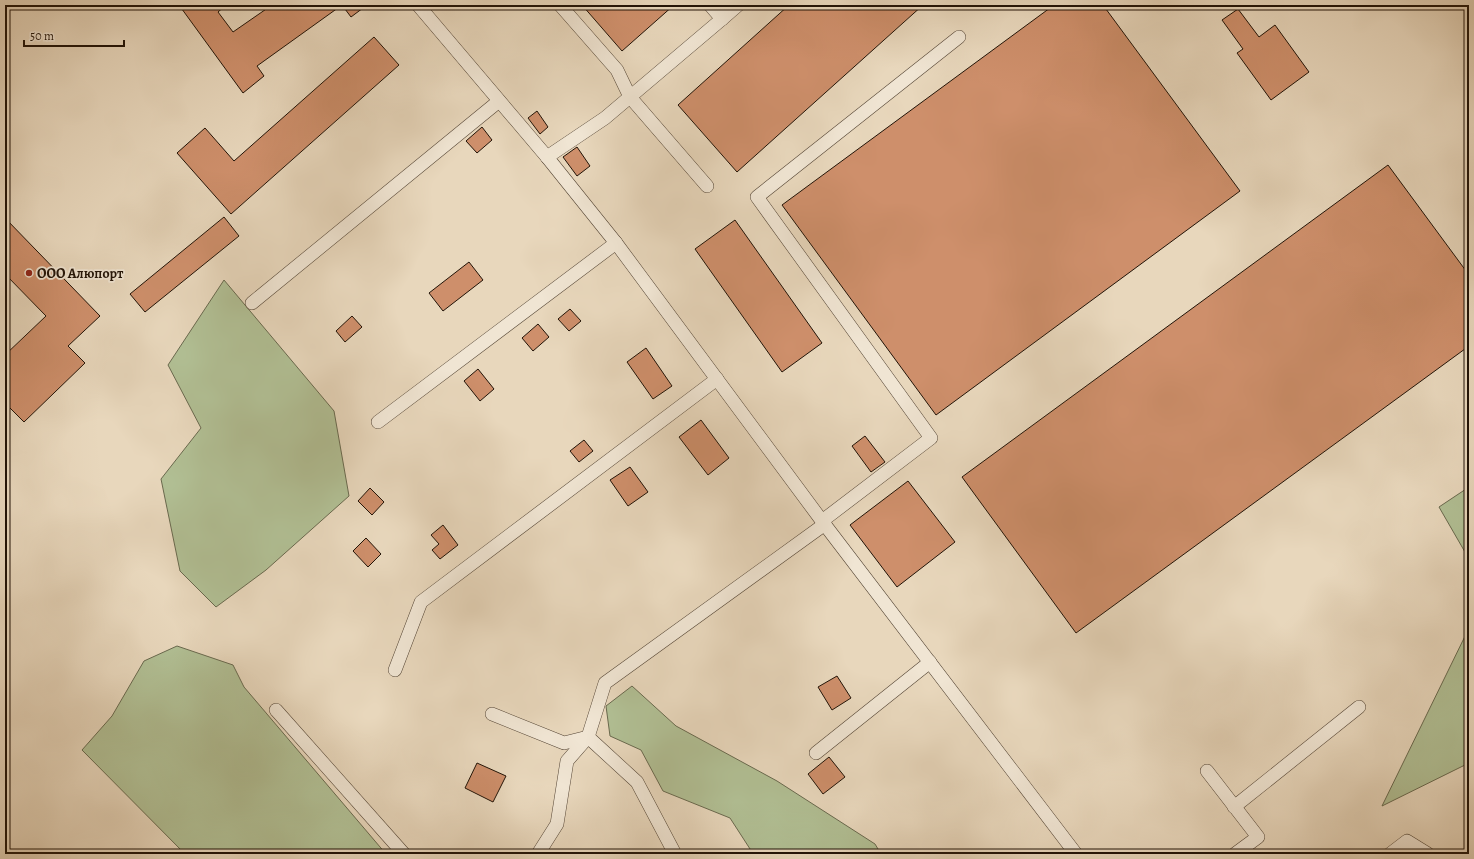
<svg xmlns="http://www.w3.org/2000/svg" width="1474" height="859" viewBox="0 0 1474 859" font-family="Alegreya,serif">
  <style>
    .green { fill: #b1bf94; stroke: #69694e }
    .building { fill: #ce8f6b; stroke: #211307 }
    .lines { fill: none; stroke-linecap: round; stroke-linejoin: round }
    .minor-casing { stroke: #534434; stroke-width: 14 }
    .minor { stroke: #f0e5d3; stroke-width: 13 }
    .poi-dot { fill: #8f2418; stroke: #f0e5d3; stroke-width: 1.5 }
    .labels { text-anchor: middle; stroke-width: 3.5; stroke-linejoin: round; paint-order: stroke }
    .poi-label { font-size: 14px; font-weight: bold; fill: #211307; stroke: #f0e5d3; text-anchor: start }
  </style>
  <rect width="100%" height="100%" fill="#e8d7bc"/>
  <filter id="stains"><feTurbulence type="fractalNoise" baseFrequency=".005" numOctaves="4"/><feColorMatrix values="0 0 0 0 .2 0 0 0 0 .09 0 0 0 0 .02 0 0 0 .5 -.17"/></filter>
  <radialGradient id="worn" r=".72"><stop offset=".6" stop-color="#630" stop-opacity="0"/><stop offset="1" stop-color="#630" stop-opacity=".3"/></radialGradient>
  <g class="green">
    <polygon points="224,280 334,411 349,496 266,570 216,607 180,571 161,479 201,428 168,365"/>
    <polygon points="1469,487 1469,559 1439,507"/>
    <polygon points="1469,628 1469,763 1382,806"/>
    <polygon points="177,646 233,665 244,687 386,854 185,854 82,750 112,716 144,661"/>
    <polygon points="632,686 676,726 777,781 875,844 881,854 759,854 752,852 730,818 663,791 641,750 610,736 606,706"/>
  </g>
  <g class="building">
    <polygon points="179,5 226,5 218,12 233,32 272,5 367,5 351,17 342,5 257,66 264,76 243,93"/>
    <polygon points="582,5 674,5 622,51"/>
    <polygon points="789,5 923,5 737,172 678,105"/>
    <polygon points="1054,5 1103,5 1240,191 936,415 782,205"/>
    <polygon points="1238,9 1259,37 1275,25 1309,72 1271,100 1237,53 1243,49 1222,20"/>
    <polygon points="374,37 399,65 231,214 177,153 205,128 234,161"/>
    <polygon points="537,111 548,127 540,134 528,118"/>
    <polygon points="482,127 492,140 477,153 466,141"/>
    <polygon points="577,147 590,166 577,176 563,157"/>
    <polygon points="1388,165 1469,275 1469,346 1076,633 962,477"/>
    <polygon points="224,217 239,236 145,312 130,294"/>
    <polygon points="5,218 100,316 68,346 85,363 24,422 5,403 5,355 46,316 5,274"/>
    <polygon points="735,220 822,343 782,372 695,249"/>
    <polygon points="469,262 483,280 443,311 429,293"/>
    <polygon points="570,309 581,321 569,331 558,319"/>
    <polygon points="352,316 362,327 345,342 336,331"/>
    <polygon points="538,324 549,337 533,351 522,338"/>
    <polygon points="646,348 672,386 653,399 627,362"/>
    <polygon points="478,369 494,389 480,401 464,381"/>
    <polygon points="701,420 729,458 708,475 679,437"/>
    <polygon points="865,436 885,462 871,472 852,446"/>
    <polygon points="584,440 593,451 579,462 570,451"/>
    <polygon points="630,467 648,492 628,506 610,480"/>
    <polygon points="908,481 955,542 897,587 850,525"/>
    <polygon points="370,488 384,502 372,515 358,501"/>
    <polygon points="443,525 458,545 440,559 432,550 439,544 431,535"/>
    <polygon points="366,538 381,554 368,567 353,551"/>
    <polygon points="837,676 851,698 832,710 818,687"/>
    <polygon points="829,757 845,777 823,794 808,774"/>
    <polygon points="477,763 506,776 493,802 465,788"/>
  </g>
  <g class="lines">
    <g class="minor-casing">
      <g id="minor">
        <polyline points="418,5 547,157 616,243 822,521 1076,854"/>
        <polyline points="560,5 617,70 630,97 707,186"/>
        <polyline points="722,19 738,5"/>
        <polyline points="547,157 605,118 722,19 710,5"/>
        <polyline points="252,303 499,101"/>
        <polyline points="378,422 616,243"/>
        <polyline points="822,521 931,438 757,197 959,37"/>
        <polyline points="395,670 421,602 717,379"/>
        <polyline points="276,710 404,854"/>
        <polyline points="492,714 564,743 588,737 637,782 675,854"/>
        <polyline points="816,753 930,662"/>
        <polyline points="1207,771 1258,837 1235,854"/>
        <polyline points="1234,807 1359,707"/>
        <polyline points="538,854 557,824 567,761 588,737 605,683 825,524"/>
        <polyline points="1390,854 1407,841 1428,854"/>
      </g>
    </g>
    <use href="#minor" class="minor"/>
  </g>
  <circle class="poi-dot" cx="29" cy="273" r="4"/>
  <g class="labels">
    <g class="poi-label">
      <text x="37" y="278">ООО Алюпорт</text>
    </g>
  </g>
  <rect width="1474" height="859" fill="none" stroke="#e8d7bc" stroke-width="20"/>
  <rect x="6" y="6" width="1462" height="847" fill="none" stroke="#211307" stroke-width="2"/>
  <rect x="10" y="10" width="1454" height="839" fill="none" stroke="#211307"/>
  <path d="M24 40v6h100v-6" fill="none" stroke="#211307" stroke-width="2"/>
  <text x="30" y="40" font-size="12" fill="#211307" stroke="#f0e5d3" stroke-width="3" paint-order="stroke">50 m</text>
  <rect width="100%" height="100%" filter="url(#stains)"/>
  <rect width="100%" height="100%" fill="url(#worn)"/>
</svg>
